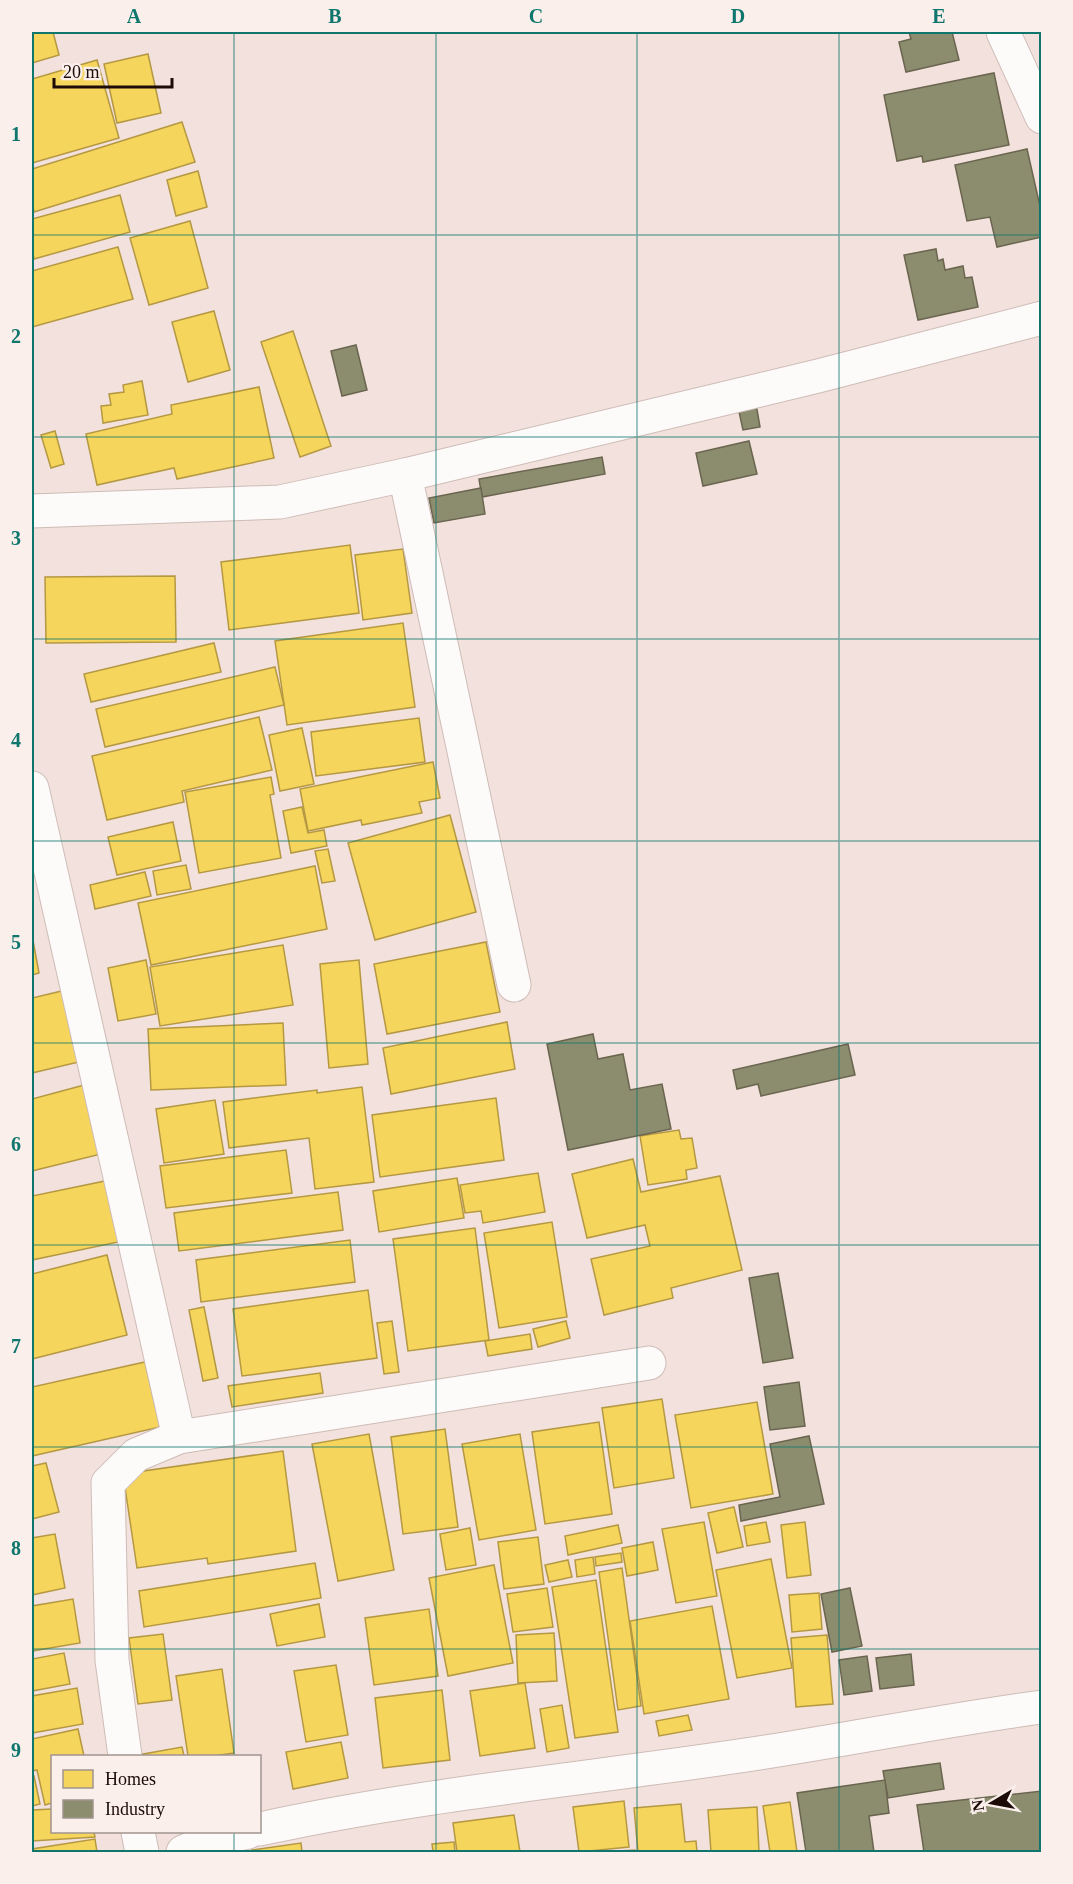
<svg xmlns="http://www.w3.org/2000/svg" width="1073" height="1884" viewBox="0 0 1073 1884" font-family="Georgia,serif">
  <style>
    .homes { fill: #f6d55c; stroke: #b59842; stroke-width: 1.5 }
    .industry { fill: #8c8c6e; stroke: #6a654f; stroke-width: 1.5 }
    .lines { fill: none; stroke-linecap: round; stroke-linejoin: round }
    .minor-casing { stroke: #cebcb7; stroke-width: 35 }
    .minor { stroke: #fdfafa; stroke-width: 33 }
    .grid { fill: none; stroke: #0f766e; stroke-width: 1.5; stroke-opacity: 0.55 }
    .neatline { fill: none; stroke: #0f766e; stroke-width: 2 }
    .grid-label { font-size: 20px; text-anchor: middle; font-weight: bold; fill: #0f766e }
  </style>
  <rect width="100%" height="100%" fill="#f2e1dc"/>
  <g class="homes">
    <polygon points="32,32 53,32 59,55 32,63"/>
    <polygon points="148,54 161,113 117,123 104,64"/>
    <polygon points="97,60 119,138 32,163 32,79"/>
    <polygon points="182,122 195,162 34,212 32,202 32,169"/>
    <polygon points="198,171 207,207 176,216 167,180"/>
    <polygon points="120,195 130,232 34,259 32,249 32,219"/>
    <polygon points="190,221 208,288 149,305 130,238"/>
    <polygon points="118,247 133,299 32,327 32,271"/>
    <polygon points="214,311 230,370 188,382 172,322"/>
    <polygon points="293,331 331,446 300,457 261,342"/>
    <polygon points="142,381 148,415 103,423 101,406 111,405 109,394 124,392 123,385"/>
    <polygon points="259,387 274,458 177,479 174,468 97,485 86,434 172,414 171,405"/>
    <polygon points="55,431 64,464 51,468 41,435"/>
    <polygon points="350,545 359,613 229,630 221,562"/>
    <polygon points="403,549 412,613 363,620 355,555"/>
    <polygon points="175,576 176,642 46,643 45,577"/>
    <polygon points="403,623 415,707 287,725 275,641"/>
    <polygon points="214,643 221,672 91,702 84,674"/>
    <polygon points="275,667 284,705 105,747 96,709"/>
    <polygon points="259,717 272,770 182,791 184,802 107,820 92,756"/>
    <polygon points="419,718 425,762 316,776 311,732"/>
    <polygon points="302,728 314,784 280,791 269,735"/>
    <polygon points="433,762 440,798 419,802 422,813 362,825 361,820 308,831 300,789"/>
    <polygon points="271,777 274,794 270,795 281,858 199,873 185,792"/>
    <polygon points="302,807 308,833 324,830 327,846 291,853 283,811"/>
    <polygon points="450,815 476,912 375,940 348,843"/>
    <polygon points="173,822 181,861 117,875 108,837"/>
    <polygon points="328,849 335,881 322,883 315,851"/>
    <polygon points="186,865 191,889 157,895 153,871"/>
    <polygon points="315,866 327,929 151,965 138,903"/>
    <polygon points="145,872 151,896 95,909 90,885"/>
    <polygon points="32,935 39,973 32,975"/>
    <polygon points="486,942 500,1012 387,1034 374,964"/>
    <polygon points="283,945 293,1005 160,1026 150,967"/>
    <polygon points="146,960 156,1014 118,1021 108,968"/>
    <polygon points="359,960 368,1064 329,1068 320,964"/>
    <polygon points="66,990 83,1061 32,1073 32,998"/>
    <polygon points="507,1022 515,1069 391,1094 383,1048"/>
    <polygon points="283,1023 286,1085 151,1090 148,1029"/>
    <polygon points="88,1084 105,1153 32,1171 32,1099"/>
    <polygon points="362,1087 374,1182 315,1189 309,1138 229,1148 223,1102 317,1090 317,1093"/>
    <polygon points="496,1098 504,1160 380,1177 372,1115"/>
    <polygon points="215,1100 224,1154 164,1163 156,1109"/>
    <polygon points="679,1130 681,1139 692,1138 697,1168 686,1170 687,1179 648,1185 640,1136"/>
    <polygon points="286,1150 292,1193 166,1208 160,1166"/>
    <polygon points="633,1159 641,1192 720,1176 742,1270 671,1288 673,1298 604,1315 591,1259 650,1246 645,1225 587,1238 572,1174"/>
    <polygon points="538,1173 545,1212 483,1223 481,1211 465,1213 460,1185"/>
    <polygon points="457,1178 464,1218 379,1232 373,1191"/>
    <polygon points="110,1180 123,1241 32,1260 32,1196"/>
    <polygon points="338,1192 343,1230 179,1251 174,1213"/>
    <polygon points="552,1222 567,1317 499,1328 484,1233"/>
    <polygon points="475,1228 489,1340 408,1351 393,1239"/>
    <polygon points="350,1240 355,1282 201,1302 196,1260"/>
    <polygon points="107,1255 127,1335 32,1359 32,1274"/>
    <polygon points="368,1290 377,1358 242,1376 233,1309"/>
    <polygon points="204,1307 218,1378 203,1381 189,1310"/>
    <polygon points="392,1321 399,1372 384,1374 377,1323"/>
    <polygon points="566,1321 570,1338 538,1347 533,1329"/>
    <polygon points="530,1334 532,1349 488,1356 485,1341"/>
    <polygon points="145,1362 160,1427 32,1456 32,1387"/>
    <polygon points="320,1373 323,1393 232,1407 228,1386"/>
    <polygon points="662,1399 674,1478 614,1488 602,1408"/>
    <polygon points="757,1402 773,1494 691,1508 675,1415"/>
    <polygon points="599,1422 612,1514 545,1524 532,1432"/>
    <polygon points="445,1429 458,1527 403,1534 391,1437"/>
    <polygon points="369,1434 394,1570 338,1581 312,1444"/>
    <polygon points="520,1434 536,1530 479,1540 462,1444"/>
    <polygon points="283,1451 296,1551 208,1564 207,1558 137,1568 123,1474"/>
    <polygon points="46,1463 59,1512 32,1519 32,1466"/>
    <polygon points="734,1507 743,1547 717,1553 708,1513"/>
    <polygon points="704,1522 717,1596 676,1603 662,1529"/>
    <polygon points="766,1522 770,1542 747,1546 744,1526"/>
    <polygon points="805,1522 811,1575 787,1578 781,1525"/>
    <polygon points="618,1525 622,1543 568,1555 565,1536"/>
    <polygon points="470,1528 476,1565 446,1570 440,1534"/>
    <polygon points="55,1534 65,1588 32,1595 32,1538"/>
    <polygon points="538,1537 544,1584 504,1589 498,1542"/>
    <polygon points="653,1542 658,1570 627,1576 622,1548"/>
    <polygon points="621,1553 622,1562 596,1566 595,1557"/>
    <polygon points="593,1557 595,1574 577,1577 575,1560"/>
    <polygon points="771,1559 792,1668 737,1678 716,1570"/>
    <polygon points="568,1560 572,1577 549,1582 545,1565"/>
    <polygon points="315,1563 321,1598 144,1627 139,1591"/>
    <polygon points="494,1565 513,1663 448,1676 429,1578"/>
    <polygon points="622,1568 641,1706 618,1710 599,1572"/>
    <polygon points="596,1580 618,1732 575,1738 552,1587"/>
    <polygon points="547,1588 553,1627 513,1632 507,1594"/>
    <polygon points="819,1593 822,1629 792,1632 789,1595"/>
    <polygon points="73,1599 80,1643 32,1651 32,1606"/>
    <polygon points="319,1604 325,1637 277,1646 270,1614"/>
    <polygon points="712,1606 729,1699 644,1714 630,1621"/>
    <polygon points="429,1609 438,1676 374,1685 365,1618"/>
    <polygon points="554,1633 557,1681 518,1683 516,1635"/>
    <polygon points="163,1634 172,1700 138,1704 129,1638"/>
    <polygon points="827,1635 833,1704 796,1707 791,1638"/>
    <polygon points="64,1653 70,1684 32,1691 32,1659"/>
    <polygon points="336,1665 348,1735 306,1742 294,1671"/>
    <polygon points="222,1669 234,1753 213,1756 188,1756 176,1676"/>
    <polygon points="525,1683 535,1748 480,1756 470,1691"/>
    <polygon points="77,1688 83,1724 32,1733 32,1696"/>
    <polygon points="442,1690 450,1760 383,1768 375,1698"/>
    <polygon points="562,1705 569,1748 547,1752 540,1709"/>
    <polygon points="688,1715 692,1730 659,1736 656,1721"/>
    <polygon points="78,1729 84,1756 52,1756 52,1803 45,1805 37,1770 32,1771 32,1739"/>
    <polygon points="341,1742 348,1778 293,1789 286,1752"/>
    <polygon points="182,1747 184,1756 138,1756 138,1755"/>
    <polygon points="34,1776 40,1804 32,1806 32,1777"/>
    <polygon points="624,1801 629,1847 579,1852 573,1807"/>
    <polygon points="790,1802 797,1852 770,1852 763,1806"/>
    <polygon points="681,1804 685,1842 696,1841 697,1852 638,1852 634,1808"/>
    <polygon points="757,1807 759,1852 711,1852 708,1810"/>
    <polygon points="52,1809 52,1832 94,1832 95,1837 32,1841 32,1810"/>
    <polygon points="514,1815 520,1852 457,1852 453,1823"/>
    <polygon points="95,1839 97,1852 32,1852 32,1849"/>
    <polygon points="454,1842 455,1852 433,1852 432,1844"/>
    <polygon points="301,1843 302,1852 252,1852 252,1850"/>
    <polygon points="635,1850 635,1852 600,1852"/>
  </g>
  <g class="industry">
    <polygon points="909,32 952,32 959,60 906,72 899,42 911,39"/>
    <polygon points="994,73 1009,145 923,162 922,156 897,161 884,95"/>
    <polygon points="1027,149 1042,215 1042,237 997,247 990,217 967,221 955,165"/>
    <polygon points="936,249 938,261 943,259 945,270 963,266 965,278 972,277 978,307 918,320 904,255"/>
    <polygon points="356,345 367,390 342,396 331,351"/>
    <polygon points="756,404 760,427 743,430 738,407"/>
    <polygon points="749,441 757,474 703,486 696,453"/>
    <polygon points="602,457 605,474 482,497 479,479"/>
    <polygon points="481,488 485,514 434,523 429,498"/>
    <polygon points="593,1034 598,1059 623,1054 630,1090 662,1084 671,1129 568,1150 547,1044"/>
    <polygon points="848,1044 855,1075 761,1096 758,1084 737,1089 733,1070"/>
    <polygon points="778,1273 793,1358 763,1363 749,1278"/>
    <polygon points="799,1382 805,1426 770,1430 764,1387"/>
    <polygon points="809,1436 824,1504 741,1521 739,1505 780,1497 770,1444"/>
    <polygon points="850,1588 862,1646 832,1652 821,1594"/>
    <polygon points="911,1654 914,1685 880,1689 876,1658"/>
    <polygon points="867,1656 872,1691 844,1695 839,1660"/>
    <polygon points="940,1763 944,1789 888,1798 883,1771"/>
    <polygon points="885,1780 889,1813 869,1816 874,1852 806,1852 797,1793"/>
    <polygon points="1042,1791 1042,1852 924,1852 917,1805"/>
  </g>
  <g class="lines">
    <g class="minor-casing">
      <g id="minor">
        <polyline points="1003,32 1042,117"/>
        <polyline points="405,475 514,985"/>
        <polyline points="32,511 280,502 405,475 818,376 1042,318"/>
        <polyline points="32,788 179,1437"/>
        <polyline points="125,1756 112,1660 108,1483 136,1455 179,1437 649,1363"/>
        <path d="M260 1829C429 1792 601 1778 772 1751 862 1737 951 1719 1042 1707"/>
        <polyline points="138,1832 142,1852"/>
        <polyline points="183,1852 210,1840 248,1832"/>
      </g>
    </g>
    <use href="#minor" class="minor"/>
  </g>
  <path class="grid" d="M234 32V1756M436 32V1852M637 32V1852M839 32V1852M32 235H1042M32 437H1042M32 639H1042M32 841H1042M32 1043H1042M32 1245H1042M32 1447H1042M32 1649H1042M234 1832V1852"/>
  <rect width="1073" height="1884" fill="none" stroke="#faefeb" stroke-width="66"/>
  <rect x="51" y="1755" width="210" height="78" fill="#faefeb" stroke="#a1948f" stroke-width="1.5"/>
  <rect x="63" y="1770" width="30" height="18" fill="#f6d55c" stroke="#a1948f" stroke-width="1.5"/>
  <text x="105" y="1785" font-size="18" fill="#1c0b06">Homes</text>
  <rect x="63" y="1800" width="30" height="18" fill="#8c8c6e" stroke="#a1948f" stroke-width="1.5"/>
  <text x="105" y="1815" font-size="18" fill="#1c0b06">Industry</text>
  <g transform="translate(992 1803) rotate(260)" stroke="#faefeb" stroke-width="4.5" paint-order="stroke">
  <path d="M0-4.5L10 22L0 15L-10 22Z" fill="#1c0b06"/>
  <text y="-9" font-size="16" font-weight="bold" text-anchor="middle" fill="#1c0b06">N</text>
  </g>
  <path d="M54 78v9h118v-9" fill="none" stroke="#1c0b06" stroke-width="3"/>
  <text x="63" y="78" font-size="18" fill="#1c0b06" stroke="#faefeb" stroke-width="4.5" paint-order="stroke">20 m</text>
  <rect x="33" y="33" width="1007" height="1818" class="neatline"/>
  <g class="grid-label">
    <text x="134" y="23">A</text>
    <text x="335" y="23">B</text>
    <text x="536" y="23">C</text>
    <text x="738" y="23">D</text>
    <text x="939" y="23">E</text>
    <text x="16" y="141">1</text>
    <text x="16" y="343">2</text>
    <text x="16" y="545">3</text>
    <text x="16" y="747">4</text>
    <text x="16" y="949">5</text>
    <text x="16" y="1151">6</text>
    <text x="16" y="1353">7</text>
    <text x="16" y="1555">8</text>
    <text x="16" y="1757">9</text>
  </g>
</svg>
